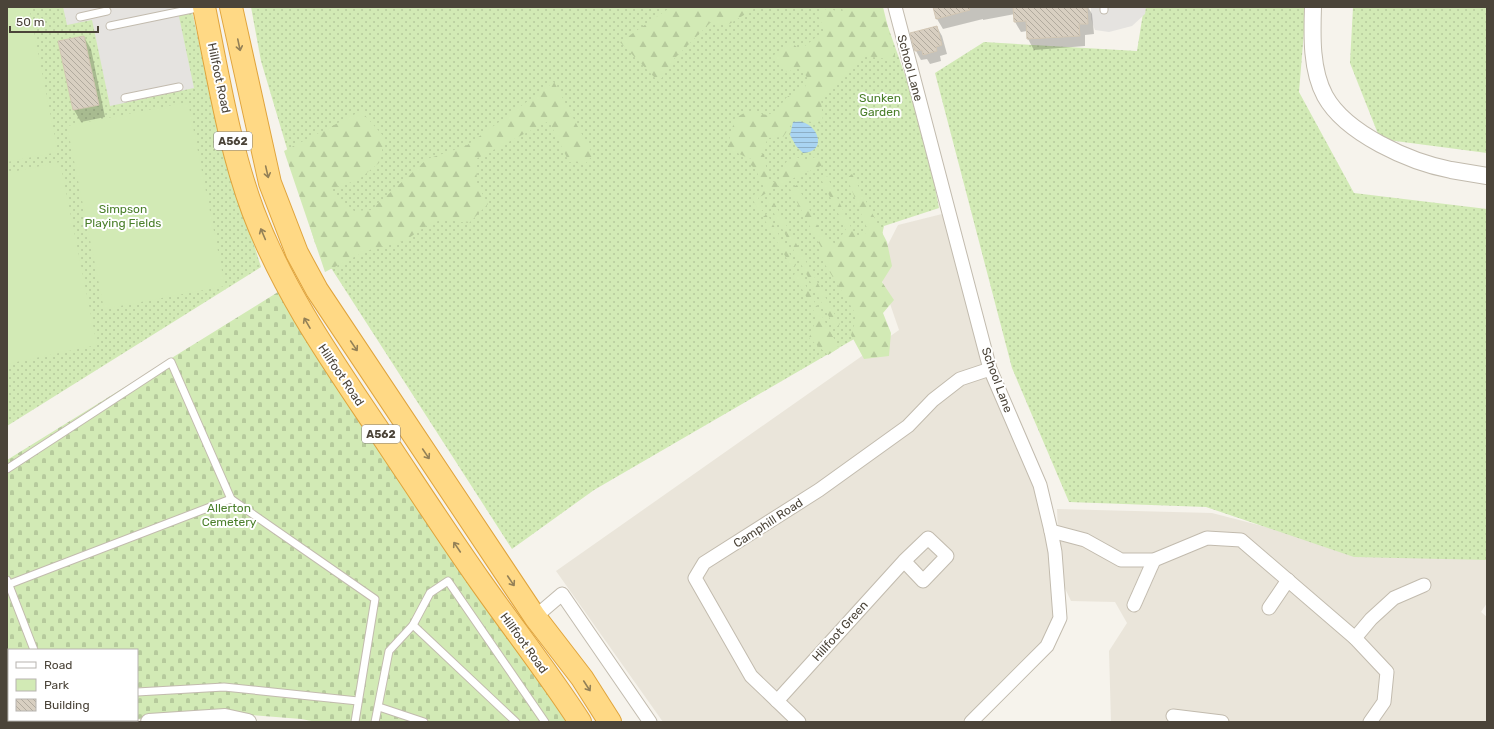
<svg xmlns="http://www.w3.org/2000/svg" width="1494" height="729" viewBox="0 0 1494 729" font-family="Rubik,sans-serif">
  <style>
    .residential { fill: #eae5da }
    .green { fill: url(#green-dots) }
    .forest { fill: url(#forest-firs) }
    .cemetery { fill: url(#cemetery-stones) }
    .pitch { fill: #d2eab5 }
    .parking { fill: #e5e3e0 }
    .water { fill: url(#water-rules) }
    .shadow { fill: #0003 }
    .building { fill: url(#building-back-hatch); stroke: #d3c7b4 }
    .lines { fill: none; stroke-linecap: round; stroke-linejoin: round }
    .service-casing { stroke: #c2bbae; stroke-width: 9 }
    .minor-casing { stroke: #c2bbae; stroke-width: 15 }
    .tertiary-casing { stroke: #c2bbae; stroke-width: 18 }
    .trunk-casing { stroke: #e0a43c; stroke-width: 24 }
    .service { stroke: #fff; stroke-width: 7 }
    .minor { stroke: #fff; stroke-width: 13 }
    .tertiary { stroke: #fff; stroke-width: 16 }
    .trunk { stroke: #ffd985; stroke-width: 22 }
    .oneway { stroke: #938057 }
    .labels { text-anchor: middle; stroke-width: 4; stroke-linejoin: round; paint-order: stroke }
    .shield { fill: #fff; stroke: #817c74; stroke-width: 1 }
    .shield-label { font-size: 11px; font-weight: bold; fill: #4b4439 }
    .street-label { font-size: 12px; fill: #4b4439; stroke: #fff }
    .park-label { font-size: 12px; fill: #4a7f2a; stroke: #fff }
  </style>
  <defs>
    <pattern id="green-dots" width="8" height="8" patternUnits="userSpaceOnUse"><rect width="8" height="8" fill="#d2eab5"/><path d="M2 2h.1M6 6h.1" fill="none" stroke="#b6ca9c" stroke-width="1.8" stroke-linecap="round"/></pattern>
    <pattern id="forest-firs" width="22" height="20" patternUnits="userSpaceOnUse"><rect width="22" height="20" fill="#d2eab5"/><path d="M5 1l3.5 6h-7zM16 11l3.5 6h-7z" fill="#b6ca9c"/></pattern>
    <pattern id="cemetery-stones" width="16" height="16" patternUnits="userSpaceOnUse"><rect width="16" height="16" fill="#d2eab5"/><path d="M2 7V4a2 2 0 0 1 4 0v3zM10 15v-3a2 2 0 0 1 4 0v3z" fill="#b6ca9c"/></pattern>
    <pattern id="water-rules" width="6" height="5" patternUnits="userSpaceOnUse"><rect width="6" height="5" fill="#a9d4f2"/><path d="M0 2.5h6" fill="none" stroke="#8caec5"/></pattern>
    <pattern id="building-back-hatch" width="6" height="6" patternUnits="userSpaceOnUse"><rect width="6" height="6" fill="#d8cfc1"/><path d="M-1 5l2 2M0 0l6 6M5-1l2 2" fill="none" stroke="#b1aa9e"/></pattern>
  </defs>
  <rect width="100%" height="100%" fill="#f6f3ec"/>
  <g class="residential">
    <polygon points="946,213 1030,475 1048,540 1054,620 1040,648 969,722 663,722 556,571 899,330 877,266 898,225"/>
    <polygon points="1057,509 1212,513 1356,550 1487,557 1487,603 1481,612 1487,617 1487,722 1111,722 1109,651 1127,623 1115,602 1071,601 1060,578"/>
  </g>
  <g class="green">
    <polygon points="7,7 191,7 221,139 261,267 7,426"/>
    <polygon points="251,7 881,7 923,126 939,208 884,226 861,335 594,490 512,549 315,243 261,61"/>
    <polygon points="1144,7 1306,7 1299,92 1354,193 1487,209 1487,560 1354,557 1206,507 1069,502 1012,368 935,73 984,42 1137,51"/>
    <polygon points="1353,7 1487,7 1487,153 1380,139 1350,63"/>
  </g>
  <g class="forest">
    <polygon points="671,7 757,7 726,26 711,22 674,59 659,82 620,42"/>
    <polygon points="842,7 883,7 896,60 864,56 847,71 821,99 823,124 795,119 783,137 768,138 763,150 759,153 764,154 769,184 781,179 780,172 787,161 796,157 806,161 820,155 823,165 785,182 758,198 764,209 760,212 751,197 764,188 756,170 750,164 758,153 750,159 727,148 735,118 748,111 767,115 775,112 787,97 805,87 808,79 800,67 787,72 774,55 790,41 800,50 825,30 818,16 827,8 843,13"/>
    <polygon points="554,82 593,155 585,164 569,162 549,121 476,159 477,184 488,204 469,223 446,220 432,222 406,240 366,251 325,272 284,151 361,111 385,138 379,163 358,180 330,189 354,211 371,210 427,159 466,146"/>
    <polygon points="826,174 857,240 868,231 847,178 852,174 887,242 892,266 882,282 894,300 883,313 891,333 889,356 864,359 851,335 857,316 821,258 821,247 790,189 797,185 824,238 836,244 846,229 820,177"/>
    <polygon points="772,199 840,324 835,328 768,202"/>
    <polygon points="767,214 796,265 792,268 763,217"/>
    <polygon points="798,271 839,348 828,355 809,338 817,317 794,274"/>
  </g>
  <polygon class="cemetery" points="278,292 287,309 295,316 566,722 317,722 301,719 225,713 137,719 137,650 9,650 9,720 124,720 104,722 7,722 7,460"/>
  <g class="pitch">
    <polygon points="7,7 29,7 58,152 7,162"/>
    <polygon points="188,102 225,286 104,309 67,126"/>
    <polygon points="60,162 97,345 7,364 7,173"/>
  </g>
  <g class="parking">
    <polygon points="63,7 177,7 194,88 110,106 92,20 67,25"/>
    <polygon points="1091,7 1146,7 1145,14 1132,26 1109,32 1095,30 1091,19"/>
  </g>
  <path class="water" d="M793 122C796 122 799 121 802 122 819 126 827 152 803 153L796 146 790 135Z"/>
  <g class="shadow">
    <polygon points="934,7 1088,7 1092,14 1094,34 1085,35 1085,46 1034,50 1028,39 1027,31 1021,32 1015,22 1015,14 983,20 983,19 943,29 937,19"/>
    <polygon points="937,27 942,36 947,54 940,56 941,61 930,64 927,59 921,60 916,51 911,33"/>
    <polygon points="84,37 91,49 105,117 81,122 74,110 59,42"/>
  </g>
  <g class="building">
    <polygon points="933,7 969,7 970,10 936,19"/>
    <polygon points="1013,7 1087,7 1088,24 1079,24 1080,36 1027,39 1026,21 1014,22"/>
    <polygon points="937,26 942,45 936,47 937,51 923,55 922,50 915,51 910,33"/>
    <polygon points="84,36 99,105 73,110 58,41"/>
  </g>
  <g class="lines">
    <g class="service-casing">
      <g id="service">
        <polyline points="1104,10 1104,7"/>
        <polyline points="80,17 107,11"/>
        <polyline points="110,26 202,7"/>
        <polyline points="125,98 179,87"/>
        <polyline points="7,469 171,362 231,499"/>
        <polyline points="7,580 34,650"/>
        <polyline points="7,585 231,499 375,599 355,722"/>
        <polyline points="413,625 516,722"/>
        <polyline points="137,692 224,687 358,701"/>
        <polyline points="7,702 9,701"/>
        <polyline points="379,707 424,722"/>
        <polyline points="375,722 389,651 413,625 430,593 448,581 545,722"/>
      </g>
    </g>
    <g class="minor-casing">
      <g id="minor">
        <polyline points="895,7 990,369 1040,485 1051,531 1055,552 1060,618 1047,646 971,722"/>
        <polyline points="1051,531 1085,540 1121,560 1154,560 1207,538 1241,540 1355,638 1387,672 1384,702 1370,722"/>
        <polyline points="1134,605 1154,560"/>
        <polyline points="1269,608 1288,580"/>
        <polyline points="535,617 562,594 650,722"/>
        <polyline points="1355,638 1371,619 1394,598 1424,585"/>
        <polyline points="777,701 904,561 928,538 947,556 923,581 904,561"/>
        <polyline points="1173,716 1222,722"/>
        <polyline points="799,722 751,676 695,578 704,563 819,490 908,426 933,400 960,379 990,369"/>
      </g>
    </g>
    <g class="tertiary-casing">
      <g id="tertiary">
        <path d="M1313 7C1312 36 1311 70 1325 96 1346 134 1410 162 1451 170 1463 172 1475 174 1487 176"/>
        <polyline points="149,722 225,717 248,722"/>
      </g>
    </g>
    <g class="trunk-casing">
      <g id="trunk">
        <path d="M204 7C218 75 229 146 253 211 283 290 328 355 375 425 410 477 444 530 480 581 513 628 549 674 580 722"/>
        <polyline points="231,7 270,183 297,253 317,290 535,617 582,678 610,722"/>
      </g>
    </g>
    <use href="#service" class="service"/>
    <use href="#minor" class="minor"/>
    <use href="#tertiary" class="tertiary"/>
    <use href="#trunk" class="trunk"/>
  </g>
  <defs><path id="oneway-shaft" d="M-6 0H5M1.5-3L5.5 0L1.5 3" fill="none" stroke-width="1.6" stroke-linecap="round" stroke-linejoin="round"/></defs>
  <g class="oneway">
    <use href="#oneway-shaft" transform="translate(239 45) rotate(78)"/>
    <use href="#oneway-shaft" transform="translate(267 172) rotate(77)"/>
    <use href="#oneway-shaft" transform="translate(263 234) rotate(-113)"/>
    <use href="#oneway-shaft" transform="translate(307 323) rotate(-120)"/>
    <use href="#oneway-shaft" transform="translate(354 346) rotate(56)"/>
    <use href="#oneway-shaft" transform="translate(426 454) rotate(56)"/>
    <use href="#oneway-shaft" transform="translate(457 547) rotate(-124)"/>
    <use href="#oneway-shaft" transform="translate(511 581) rotate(56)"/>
    <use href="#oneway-shaft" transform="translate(587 686) rotate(57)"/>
  </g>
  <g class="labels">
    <g class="shield">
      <rect x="214" y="132" width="38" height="18" rx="3"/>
      <rect x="362" y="425" width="38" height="18" rx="3"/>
    </g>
    <g class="shield-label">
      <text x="233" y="145">A562</text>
      <text x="381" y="438">A562</text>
    </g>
    <g class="street-label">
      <text transform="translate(910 68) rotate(75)" y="4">School Lane</text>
      <text transform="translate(219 78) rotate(78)" y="4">Hillfoot Road</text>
      <text transform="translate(341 375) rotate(56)" y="4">Hillfoot Road</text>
      <text transform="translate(997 380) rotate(70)" y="4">School Lane</text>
      <text transform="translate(768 523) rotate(-33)" y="4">Camphill Road</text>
      <text transform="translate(840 631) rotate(-48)" y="4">Hillfoot Green</text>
      <text transform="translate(524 643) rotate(54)" y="4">Hillfoot Road</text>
    </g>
    <g class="park-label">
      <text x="880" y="102">Sunken<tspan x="880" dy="14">Garden</tspan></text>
      <text x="123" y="213">Simpson<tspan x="123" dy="14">Playing Fields</tspan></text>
      <text x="229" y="512">Allerton<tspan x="229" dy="14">Cemetery</tspan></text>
    </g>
  </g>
  <rect width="1494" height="729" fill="none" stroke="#4b4439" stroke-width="16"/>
  <rect x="8" y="649" width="130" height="72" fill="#ffffff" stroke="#b7b4b0"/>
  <rect x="16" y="662" width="20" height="6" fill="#ffffff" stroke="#b7b4b0"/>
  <text x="44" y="669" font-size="12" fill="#4b4439">Road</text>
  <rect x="16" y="679" width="20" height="12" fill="#d2eab5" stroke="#b7b4b0"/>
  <text x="44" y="689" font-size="12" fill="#4b4439">Park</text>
  <rect x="16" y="699" width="20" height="12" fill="url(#building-back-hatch)" stroke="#b7b4b0"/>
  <text x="44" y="709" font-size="12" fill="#4b4439">Building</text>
  <path d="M10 26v6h88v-6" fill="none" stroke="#4b4439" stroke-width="2"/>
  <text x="16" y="26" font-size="12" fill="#4b4439" stroke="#ffffff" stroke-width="3" paint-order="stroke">50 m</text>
</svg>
